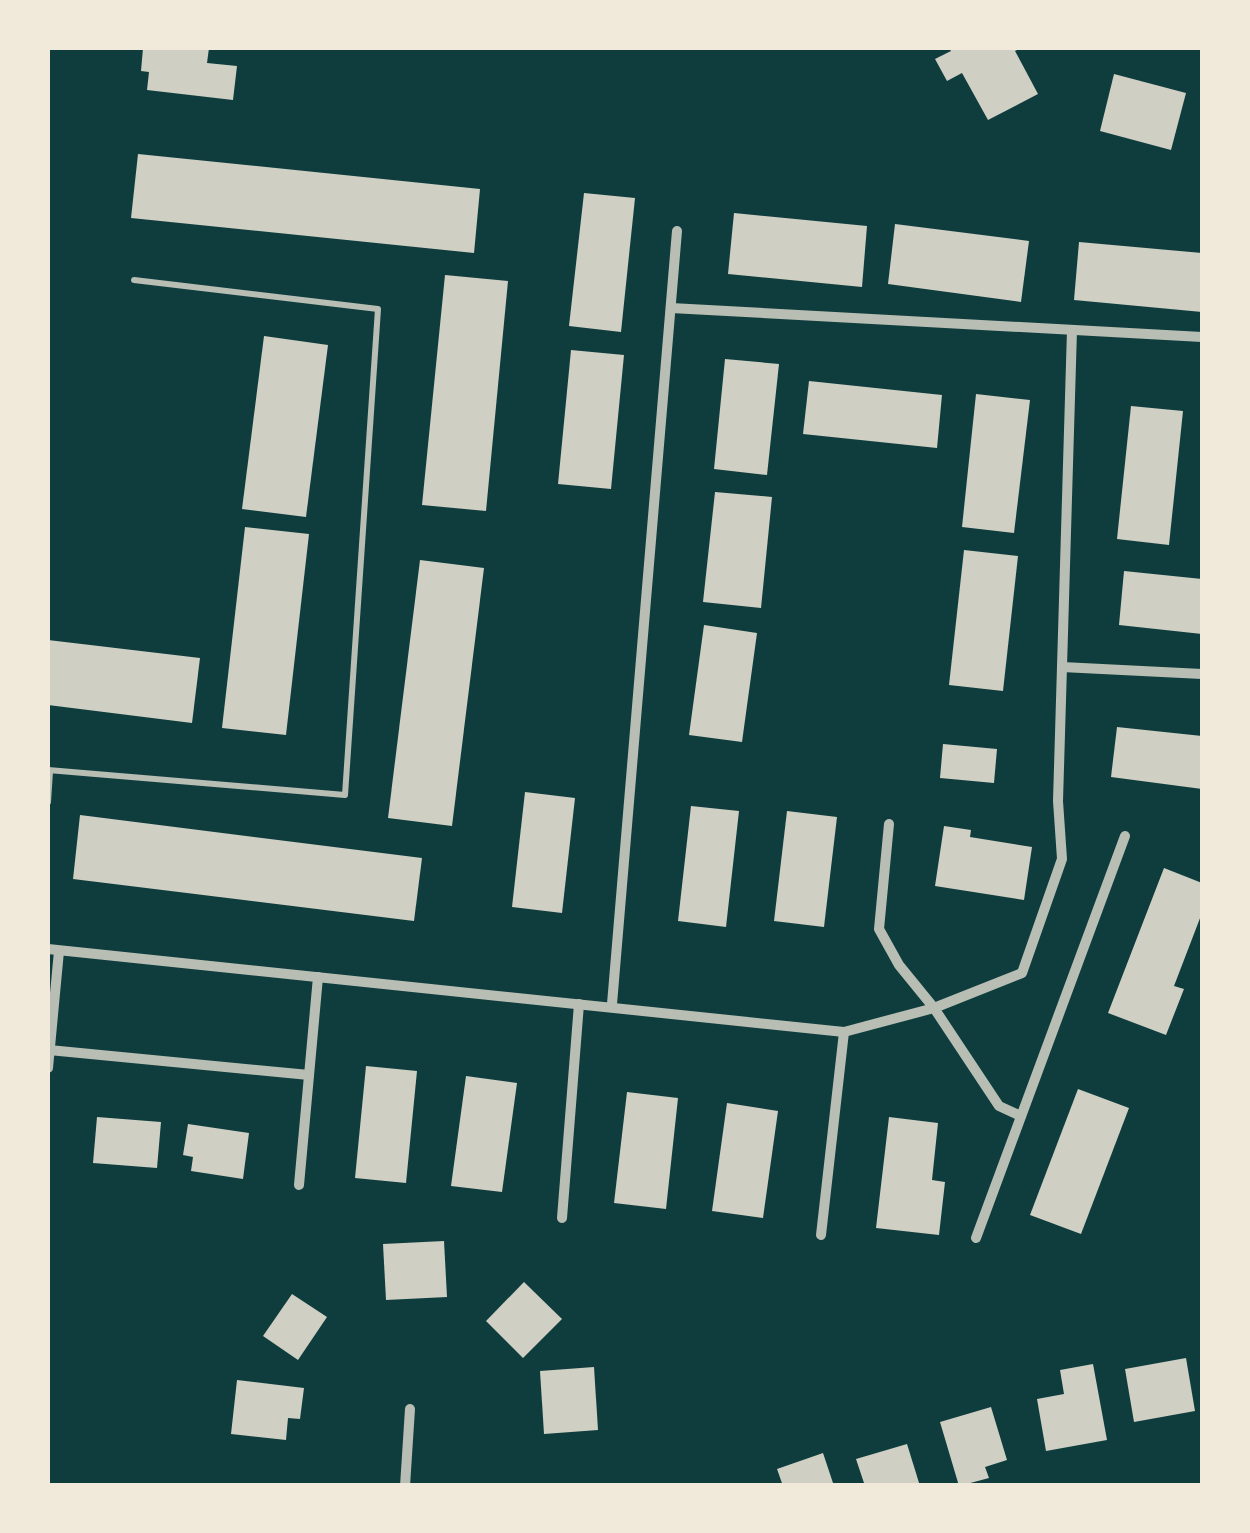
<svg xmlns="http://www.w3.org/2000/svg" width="1250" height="1533" viewBox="0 0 1250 1533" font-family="'IBM Plex Sans',sans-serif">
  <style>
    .building { fill: #cfcfc3 }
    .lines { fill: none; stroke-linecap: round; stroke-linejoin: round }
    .service { stroke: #b8beb3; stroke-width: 6 }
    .minor { stroke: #b8beb3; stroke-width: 10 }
  </style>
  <rect width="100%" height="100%" fill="#0f3d3e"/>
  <g class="building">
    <polygon points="143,48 209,48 207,63 237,66 233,100 147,90 149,72 141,71"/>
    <polygon points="949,48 1021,48 1015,51 1038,94 988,120 962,73 947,81 935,59 951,51"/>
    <polygon points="1114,74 1186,93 1171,150 1100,131"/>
    <polygon points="138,154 480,189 474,253 131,218"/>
    <polygon points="584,193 635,198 621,332 569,326"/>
    <polygon points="734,213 867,226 862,287 728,274"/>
    <polygon points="895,224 1029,241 1021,302 888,284"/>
    <polygon points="1079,242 1202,253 1202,312 1074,300"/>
    <polygon points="445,275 508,281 486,511 422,505"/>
    <polygon points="264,336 328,345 306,517 242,509"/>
    <polygon points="571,350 624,355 611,489 558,484"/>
    <polygon points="725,359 779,364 767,475 714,469"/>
    <polygon points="809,381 942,395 937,448 803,434"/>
    <polygon points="976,394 1030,400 1014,533 962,527"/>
    <polygon points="1131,406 1183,411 1169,545 1117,539"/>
    <polygon points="715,492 772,497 761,608 703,602"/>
    <polygon points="245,527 309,534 286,735 222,728"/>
    <polygon points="964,550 1018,556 1003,691 949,685"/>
    <polygon points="420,560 484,568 452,826 388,818"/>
    <polygon points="1124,571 1202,579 1202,634 1119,625"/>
    <polygon points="704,625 757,633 742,742 689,735"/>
    <polygon points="48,640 200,658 192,723 48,705"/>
    <polygon points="1117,727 1202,736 1202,789 1111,777"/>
    <polygon points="943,744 997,749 994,783 940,778"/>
    <polygon points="525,792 575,798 562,913 512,907"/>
    <polygon points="691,806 739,811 726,927 678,921"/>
    <polygon points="787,811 837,817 824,927 774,921"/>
    <polygon points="80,815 422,858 414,921 73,879"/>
    <polygon points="944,826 971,830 970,837 1032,847 1024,900 935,886"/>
    <polygon points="1164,868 1202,883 1202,913 1174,986 1184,989 1166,1035 1108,1013"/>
    <polygon points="366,1066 417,1071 406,1183 355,1178"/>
    <polygon points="466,1076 517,1083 502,1192 451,1186"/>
    <polygon points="1078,1089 1129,1108 1081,1234 1030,1215"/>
    <polygon points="627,1092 678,1098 666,1209 614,1203"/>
    <polygon points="727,1103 778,1111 763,1218 712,1211"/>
    <polygon points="97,1117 161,1122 157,1168 93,1163"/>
    <polygon points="889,1117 938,1123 932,1180 945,1182 939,1235 876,1228"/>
    <polygon points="188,1124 249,1133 243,1179 191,1171 193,1157 183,1155"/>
    <polygon points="444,1241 447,1297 386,1300 383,1244"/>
    <polygon points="524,1282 562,1319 523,1358 486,1321"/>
    <polygon points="292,1294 327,1317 298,1360 263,1336"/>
    <polygon points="1186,1358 1195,1411 1134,1422 1125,1369"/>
    <polygon points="1093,1364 1107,1440 1046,1451 1037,1399 1064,1394 1060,1370"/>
    <polygon points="594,1367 598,1430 544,1434 540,1371"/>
    <polygon points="237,1380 304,1388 300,1419 288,1418 286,1440 231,1434"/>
    <polygon points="991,1407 1007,1460 985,1467 989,1478 959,1486 940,1422"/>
    <polygon points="907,1444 920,1486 865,1486 856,1459"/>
    <polygon points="823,1453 834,1486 783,1486 777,1469"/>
  </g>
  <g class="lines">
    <g class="service">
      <polyline points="48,770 345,795 378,309 134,280"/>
      <polyline points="48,802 50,771"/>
    </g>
    <g class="minor">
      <polyline points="671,308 1202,337"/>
      <polyline points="1062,667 1202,674"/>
      <polyline points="889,824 879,929 899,965 934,1008 999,1106 1021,1116"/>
      <polyline points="48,949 844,1032 934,1008 1022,973 1062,859 1058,801 1072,330"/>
      <polyline points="612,1004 677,231"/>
      <polyline points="49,1050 309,1075"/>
      <polyline points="48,1068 59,951"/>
      <polyline points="299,1185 318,977"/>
      <polyline points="562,1218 579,1004"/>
      <polyline points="821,1235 844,1032"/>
      <polyline points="976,1238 1125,836"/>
      <polyline points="405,1486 410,1409"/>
    </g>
  </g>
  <rect width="1250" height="1533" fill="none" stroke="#f1e9da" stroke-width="100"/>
</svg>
